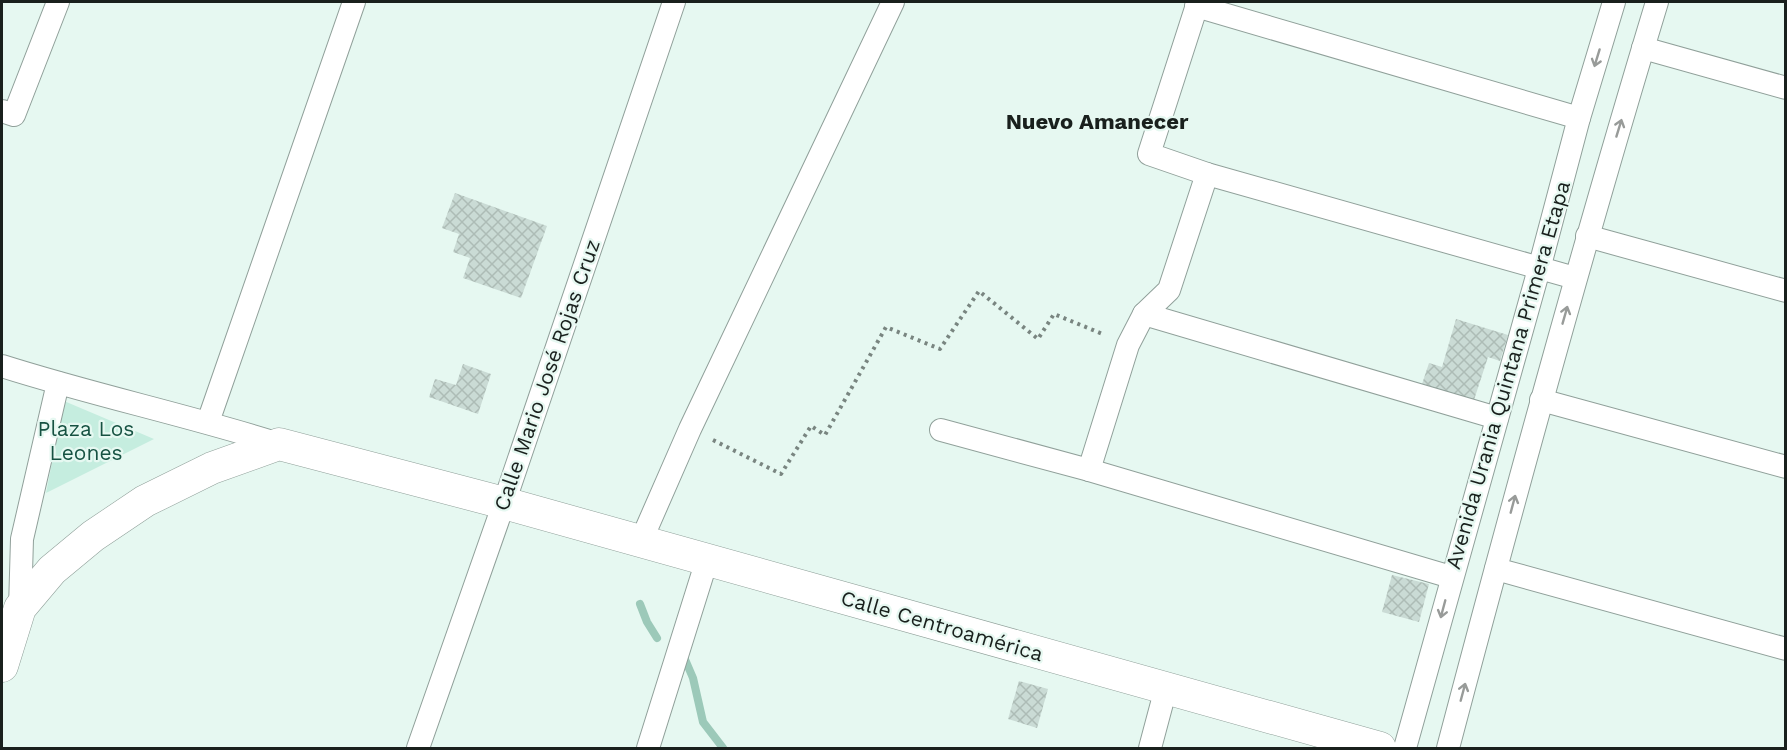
<svg xmlns="http://www.w3.org/2000/svg" width="1787" height="750" viewBox="0 0 1787 750" font-family="'Work Sans',sans-serif">
  <style>
    .green { fill: #c5eddf }
    .lines { fill: none; stroke-linecap: round; stroke-linejoin: round }
    .stream { stroke: #9cc9b9; stroke-width: 8 }
    .building { fill: url(#building-cross-hatch) }
    .street-casing { stroke: #90a09a; stroke-width: 24 }
    .secondary-casing { stroke: #90a09a; stroke-width: 33 }
    .path { stroke: #798580; stroke-width: 4; stroke-dasharray: 3 4.5; stroke-linecap: butt }
    .street { stroke: #fff; stroke-width: 22 }
    .secondary { stroke: #fff; stroke-width: 32 }
    .oneway { stroke: #989b99 }
    .labels { text-anchor: middle; stroke-width: 4.5; stroke-linejoin: round; paint-order: stroke }
    .street-label { font-size: 21px; fill: #19201d; stroke: #e6f8f1 }
    .park-label { font-size: 21px; fill: #165242; stroke: #e6f8f1 }
    .neighbourhood-label { font-size: 22px; font-weight: bold; fill: #19201d; stroke: #e6f8f1 }
  </style>
  <defs>
    <pattern id="building-cross-hatch" width="8" height="8" patternUnits="userSpaceOnUse" patternTransform="scale(1.5)"><rect width="8" height="8" fill="#cadbd5"/><path d="M0 0l8 8M0 8l8-8" fill="none" stroke="#adbcb6"/></pattern>
  </defs>
  <rect width="100%" height="100%" fill="#e6f8f1"/>
  <polygon class="green" points="64,401 154,439 46,493"/>
  <g class="lines">
    <g class="stream">
      <polyline points="640,604 647,622 657,638"/>
      <polyline points="684,657 693,678 703,722 723,748"/>
    </g>
  </g>
  <g class="building">
    <polygon points="455,193 547,226 521,298 463,278 470,258 453,252 459,234 442,228"/>
    <polygon points="1456,319 1508,335 1500,361 1488,357 1474,400 1422,384 1429,363 1442,367"/>
    <polygon points="463,364 491,374 478,414 429,397 435,379 456,385"/>
    <polygon points="1392,575 1429,584 1419,622 1382,612"/>
    <polygon points="1019,681 1048,689 1037,728 1008,719"/>
  </g>
  <g class="lines">
    <g class="street-casing">
      <g id="street">
        <polyline points="1196,6 1579,118"/>
        <polyline points="1643,48 1786,88"/>
        <polyline points="2,111 14,115 58,2"/>
        <polyline points="1207,174 1575,278"/>
        <polyline points="1587,236 1786,291"/>
        <polyline points="1144,314 1497,418"/>
        <path d="M2 366C93 395 187 415 279 444"/>
        <polyline points="1541,400 1786,467"/>
        <polyline points="208,422 354,2"/>
        <polyline points="941,430 1089,470 1451,577"/>
        <polyline points="1089,470 1128,345 1144,314 1169,290 1207,174 1149,154 1198,2"/>
        <polyline points="641,541 690,429 893,2"/>
        <polyline points="1496,569 1786,649"/>
        <polyline points="20,608 22,539 58,383"/>
        <polyline points="418,748 504,503 674,2"/>
        <polyline points="648,748 707,560"/>
        <polyline points="1150,748 1166,688"/>
        <polyline points="1405,748 1539,269 1579,118 1614,2"/>
        <path d="M1448 748C1514 498 1582 249 1657 2"/>
      </g>
    </g>
    <g class="secondary-casing">
      <polyline id="secondary" points="2,666 20,608 52,570 93,536 145,501 212,468 279,444 504,503 1380,748"/>
    </g>
    <polyline class="path" points="713,440 781,474 811,426 825,435 886,327 940,349 979,291 1038,339 1054,314 1105,335"/>
    <use href="#street" class="street"/>
    <use href="#secondary" class="secondary"/>
  </g>
  <defs><path id="oneway-shaft" d="M-6 0H5M1.5-3L5.5 0L1.5 3" fill="none" stroke-width="1.6" stroke-linecap="round" stroke-linejoin="round" transform="scale(1.5)"/></defs>
  <g class="oneway">
    <use href="#oneway-shaft" transform="translate(1597 58) rotate(107)"/>
    <use href="#oneway-shaft" transform="translate(1619 128) rotate(-73)"/>
    <use href="#oneway-shaft" transform="translate(1565 315) rotate(-74)"/>
    <use href="#oneway-shaft" transform="translate(1513 504) rotate(-75)"/>
    <use href="#oneway-shaft" transform="translate(1443 609) rotate(105)"/>
    <use href="#oneway-shaft" transform="translate(1463 692) rotate(-75)"/>
  </g>
  <g class="labels">
    <g class="street-label">
      <text transform="translate(547 375) rotate(-71)" y="7">Calle Mario José Rojas Cruz</text>
      <text transform="translate(1508 375) rotate(-74)" y="7">Avenida Urania Quintana Primera Etapa</text>
      <text transform="translate(942 626) rotate(16)" y="7">Calle Centroamérica</text>
    </g>
    <g class="park-label">
      <text x="86" y="436">Plaza Los<tspan x="86" dy="24">Leones</tspan></text>
    </g>
    <g class="neighbourhood-label">
      <text x="1097" y="129">Nuevo Amanecer</text>
    </g>
  </g>
  <rect width="1787" height="750" fill="none" stroke="#19201d" stroke-width="6"/>
</svg>
